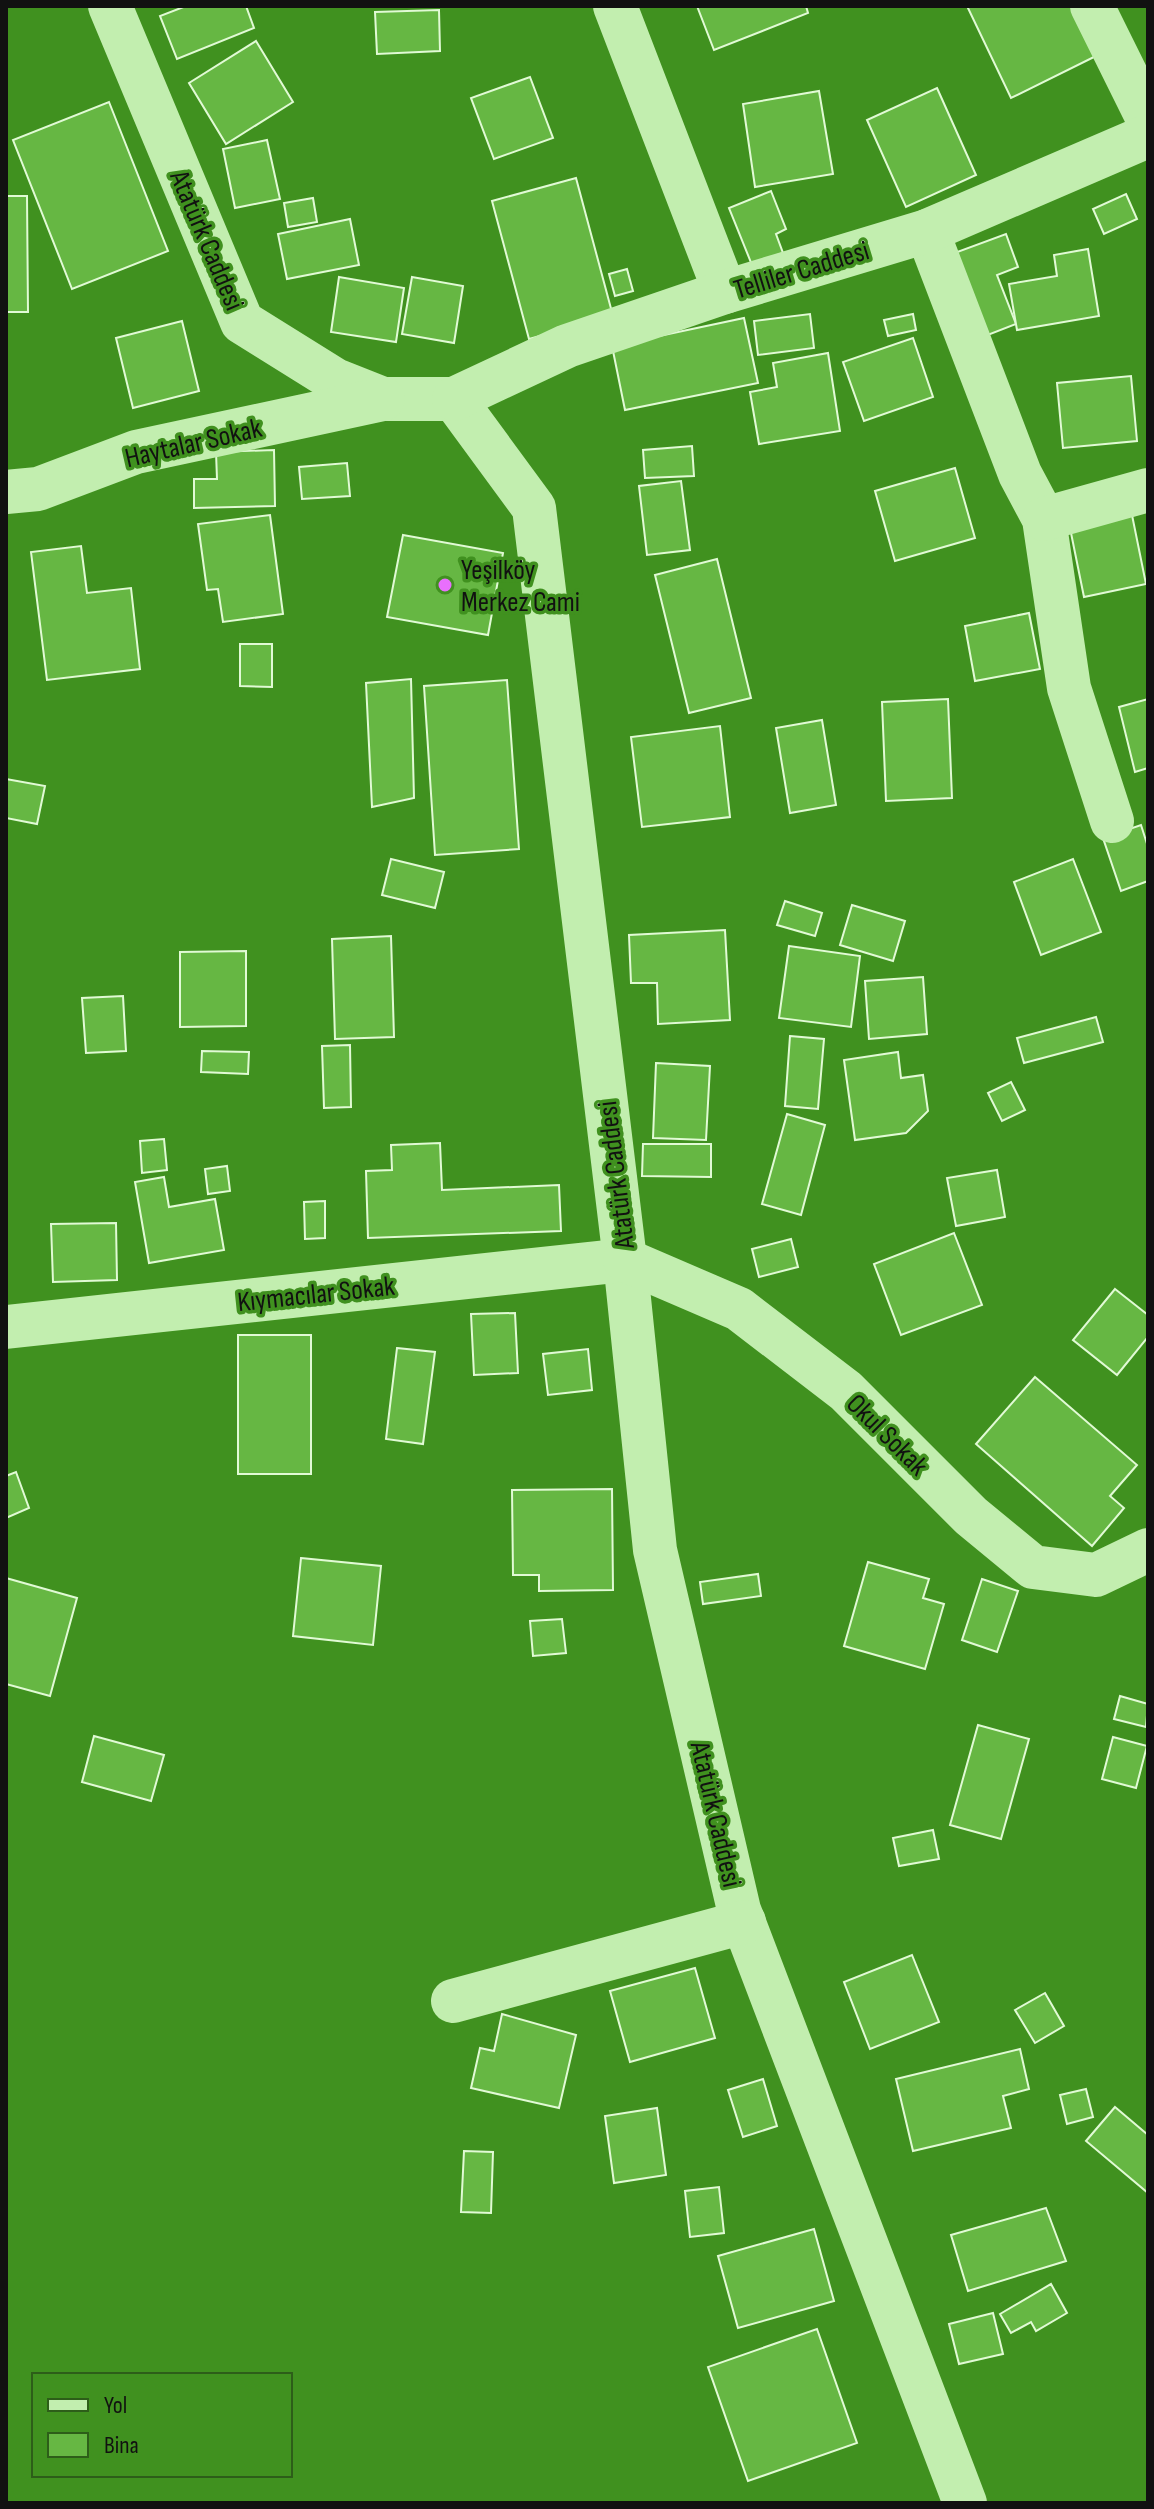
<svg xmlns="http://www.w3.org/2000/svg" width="1154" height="2509" viewBox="0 0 1154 2509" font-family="'Sofia Sans Condensed',sans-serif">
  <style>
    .building { fill: #66b743; stroke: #e1fad5; stroke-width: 2 }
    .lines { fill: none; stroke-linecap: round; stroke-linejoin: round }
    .minor { stroke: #c2eeaf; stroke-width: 44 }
    .tertiary { stroke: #c2eeaf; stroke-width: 44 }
    .poi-dot { fill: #e86ffc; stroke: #40911f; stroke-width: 3 }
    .labels { text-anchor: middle; stroke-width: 7; stroke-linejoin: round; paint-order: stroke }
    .street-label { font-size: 28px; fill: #111; stroke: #40911f }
    .poi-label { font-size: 28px; fill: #111; stroke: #40911f; text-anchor: start }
  </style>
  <rect width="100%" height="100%" fill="#40911f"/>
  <g class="building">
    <polygon points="186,6 246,6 254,28 177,59 160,16"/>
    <polygon points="697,6 806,6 808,13 714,50"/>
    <polygon points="967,6 1072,6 1096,56 1011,98"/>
    <polygon points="439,10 440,51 377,54 375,12"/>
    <polygon points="256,41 293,102 226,144 189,83"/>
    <polygon points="530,77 553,138 494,159 471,98"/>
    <polygon points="937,88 976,175 906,207 867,120"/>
    <polygon points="819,91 833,174 755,187 743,104"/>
    <polygon points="109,102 168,251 72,289 13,140"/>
    <polygon points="267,140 280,199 235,208 223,149"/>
    <polygon points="576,178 613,316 529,339 492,201"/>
    <polygon points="771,191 786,229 776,234 783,253 752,265 729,208"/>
    <polygon points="1126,194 1137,219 1104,234 1093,209"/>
    <polygon points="6,196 27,196 28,312 6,312"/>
    <polygon points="313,198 317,222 288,227 284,203"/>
    <polygon points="350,219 359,265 287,279 278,234"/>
    <polygon points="1006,234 1018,267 997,275 1016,324 980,338 949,255"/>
    <polygon points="1088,249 1099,316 1017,330 1009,284 1057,276 1054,255"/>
    <polygon points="627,269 633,291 615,296 609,274"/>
    <polygon points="339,277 404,288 396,342 331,332"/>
    <polygon points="412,277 463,286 454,343 402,334"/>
    <polygon points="810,314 814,348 758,355 754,321"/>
    <polygon points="913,314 916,330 888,336 884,320"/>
    <polygon points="744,318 758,383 625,410 612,346"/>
    <polygon points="182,321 199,391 133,408 116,338"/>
    <polygon points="913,338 933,397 864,421 843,362"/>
    <polygon points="828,353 840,431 759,444 750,392 777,387 773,363"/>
    <polygon points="1131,376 1137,441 1063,448 1057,383"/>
    <polygon points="692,446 694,476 645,478 643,450"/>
    <polygon points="274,450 275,506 194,508 194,479 217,479 216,452"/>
    <polygon points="347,463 350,496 302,499 299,467"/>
    <polygon points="955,468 975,538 895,561 875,491"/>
    <polygon points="681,481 690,550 647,555 639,486"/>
    <polygon points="270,515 283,614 223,622 218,589 207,590 198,524"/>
    <polygon points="1132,515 1146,584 1084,597 1070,528"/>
    <polygon points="403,535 503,553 488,635 387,617"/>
    <polygon points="81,546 87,593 131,588 140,669 47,680 31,552"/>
    <polygon points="717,559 751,698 689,713 655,575"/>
    <polygon points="1029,613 1040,669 975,681 965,626"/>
    <polygon points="240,644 272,644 272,687 240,686"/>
    <polygon points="411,679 414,798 372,807 366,683"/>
    <polygon points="507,680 519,849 435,855 424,686"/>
    <polygon points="948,699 952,798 886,801 882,702"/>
    <polygon points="1148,699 1148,768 1135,772 1119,707"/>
    <polygon points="822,720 836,805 790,813 776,728"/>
    <polygon points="720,726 730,817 642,827 631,737"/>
    <polygon points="6,779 45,786 37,824 6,818"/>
    <polygon points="1141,825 1148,847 1148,881 1121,891 1103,838"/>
    <polygon points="391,859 444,872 435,908 382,895"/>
    <polygon points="1073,859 1101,932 1041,955 1014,882"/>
    <polygon points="785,901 822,913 815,936 777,925"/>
    <polygon points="852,905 905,921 893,961 840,945"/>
    <polygon points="725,930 730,1020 658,1024 657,983 631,983 629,935"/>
    <polygon points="391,936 394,1037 335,1039 332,939"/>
    <polygon points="789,946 860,956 851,1027 779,1018"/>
    <polygon points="246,951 246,1026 180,1027 180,952"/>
    <polygon points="923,977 927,1034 869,1039 865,981"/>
    <polygon points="123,996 126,1051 86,1053 82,998"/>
    <polygon points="1096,1017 1103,1042 1024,1063 1017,1038"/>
    <polygon points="790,1036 824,1039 818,1109 785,1106"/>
    <polygon points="350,1045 351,1107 324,1108 322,1046"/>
    <polygon points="202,1051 249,1052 248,1074 201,1072"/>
    <polygon points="898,1052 901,1078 923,1075 928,1111 906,1133 855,1140 844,1060"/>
    <polygon points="656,1063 710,1066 706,1140 653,1138"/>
    <polygon points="1011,1082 1025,1110 1002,1121 988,1093"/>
    <polygon points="787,1114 825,1125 801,1215 762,1204"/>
    <polygon points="164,1139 167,1170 142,1173 140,1141"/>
    <polygon points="440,1143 442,1190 559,1185 561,1231 368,1238 366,1171 392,1170 391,1145"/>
    <polygon points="643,1144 711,1144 711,1177 642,1176"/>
    <polygon points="227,1166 230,1191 208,1194 205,1169"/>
    <polygon points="997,1170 1005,1217 956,1226 947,1178"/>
    <polygon points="164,1177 169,1207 215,1199 224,1250 149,1263 135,1182"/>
    <polygon points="325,1201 325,1238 305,1239 304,1202"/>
    <polygon points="116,1223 117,1280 53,1282 51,1224"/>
    <polygon points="954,1233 982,1305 901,1335 874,1264"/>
    <polygon points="791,1239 798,1267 759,1277 752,1249"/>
    <polygon points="1115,1289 1148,1315 1148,1337 1117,1375 1073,1340"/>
    <polygon points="515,1313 518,1373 474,1375 471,1314"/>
    <rect x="238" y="1335" width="73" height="139"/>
    <polygon points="397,1348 435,1352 423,1444 386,1439"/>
    <polygon points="588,1349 592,1390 548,1395 543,1354"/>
    <polygon points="1035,1377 1137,1465 1110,1496 1124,1508 1092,1546 976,1444"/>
    <polygon points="16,1472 29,1508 6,1518 6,1476"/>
    <polygon points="612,1489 613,1590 539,1591 539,1575 513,1575 512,1490"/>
    <polygon points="301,1558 381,1566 373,1645 293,1636"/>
    <polygon points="868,1562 929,1579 923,1598 944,1604 925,1669 844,1646"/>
    <polygon points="758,1574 761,1596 703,1604 700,1582"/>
    <polygon points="6,1578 77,1598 50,1696 6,1684"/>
    <polygon points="982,1579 1018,1591 997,1652 962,1640"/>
    <polygon points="562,1619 566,1653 533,1656 530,1621"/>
    <polygon points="1120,1696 1148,1704 1146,1727 1114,1719"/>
    <polygon points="978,1725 1029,1739 1001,1839 950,1825"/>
    <polygon points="94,1736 164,1755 151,1801 82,1782"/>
    <polygon points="1113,1737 1147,1746 1136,1788 1102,1779"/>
    <polygon points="933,1830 939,1859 899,1866 893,1838"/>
    <polygon points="912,1955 939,2022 870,2049 844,1982"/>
    <polygon points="695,1968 715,2038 630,2062 610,1991"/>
    <polygon points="1045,1993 1064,2026 1035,2043 1015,2010"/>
    <polygon points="502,2014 576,2035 559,2108 471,2088 480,2048 494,2051"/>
    <polygon points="1020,2049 1029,2089 1003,2096 1011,2128 913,2151 896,2079"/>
    <polygon points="763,2079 777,2126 743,2137 728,2090"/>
    <polygon points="1086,2089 1093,2117 1067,2124 1060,2095"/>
    <polygon points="1115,2107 1148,2135 1148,2193 1086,2141"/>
    <polygon points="657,2108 666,2175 614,2183 605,2116"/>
    <polygon points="464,2151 493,2152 491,2213 461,2212"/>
    <polygon points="719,2187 724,2233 690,2237 685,2191"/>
    <polygon points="1046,2208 1066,2261 968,2291 951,2235"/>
    <polygon points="814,2229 834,2301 738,2328 718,2256"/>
    <polygon points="1051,2284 1067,2313 1036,2331 1031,2322 1011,2333 1000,2314"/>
    <polygon points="993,2313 1003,2354 959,2364 949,2324"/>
    <polygon points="817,2329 857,2443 748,2481 708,2367"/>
  </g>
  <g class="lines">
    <g class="minor">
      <polyline points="110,6 242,322 335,380 383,399 454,399 534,508 625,1260 655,1550 739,1910 965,2503"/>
      <polyline points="615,6 725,292"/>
      <polyline points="1092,6 1148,119"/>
      <polyline points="927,231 1020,474 1044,519 1069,688 1112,821"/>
      <polyline points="6,492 38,489 136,452 383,399"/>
      <polyline points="1044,519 1148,490"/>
      <polyline points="6,1327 625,1260"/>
      <polyline points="453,2001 744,1922"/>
    </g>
    <g class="tertiary">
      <polyline points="454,399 567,346 725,292 927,231 1148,136"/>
      <polyline points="625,1260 739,1309 846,1391 971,1516 1033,1567 1096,1575 1148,1550"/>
    </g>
  </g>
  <circle class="poi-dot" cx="445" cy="585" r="8"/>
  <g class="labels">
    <g class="street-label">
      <text transform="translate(208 240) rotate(67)" y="10">Atatürk Caddesi</text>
      <text transform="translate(801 269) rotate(-17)" y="10">Telliler Caddesi</text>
      <text transform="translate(193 442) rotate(-13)" y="10">Haytalar Sokak</text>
      <text transform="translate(615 1175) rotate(-97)" y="10">Atatürk Caddesi</text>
      <text transform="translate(316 1293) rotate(-6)" y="10">Kıymacılar Sokak</text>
      <text transform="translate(888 1434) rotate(45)" y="10">Okul Sokak</text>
      <text transform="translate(717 1814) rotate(77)" y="10">Atatürk Caddesi</text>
    </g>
    <g class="poi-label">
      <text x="461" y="579">Yeşilköy<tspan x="461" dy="32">Merkez Cami</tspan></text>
    </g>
  </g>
  <rect width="1154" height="2509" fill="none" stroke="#111111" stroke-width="16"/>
  <rect x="32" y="2373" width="260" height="104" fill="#40911f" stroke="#2d5e19" stroke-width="2"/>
  <rect x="48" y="2399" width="40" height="12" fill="#c2eeaf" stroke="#2d5e19" stroke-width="2"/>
  <text x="104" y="2413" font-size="24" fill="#111111">Yol</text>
  <rect x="48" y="2433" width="40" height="24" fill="#66b743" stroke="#2d5e19" stroke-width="2"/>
  <text x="104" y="2453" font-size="24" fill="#111111">Bina</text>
</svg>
